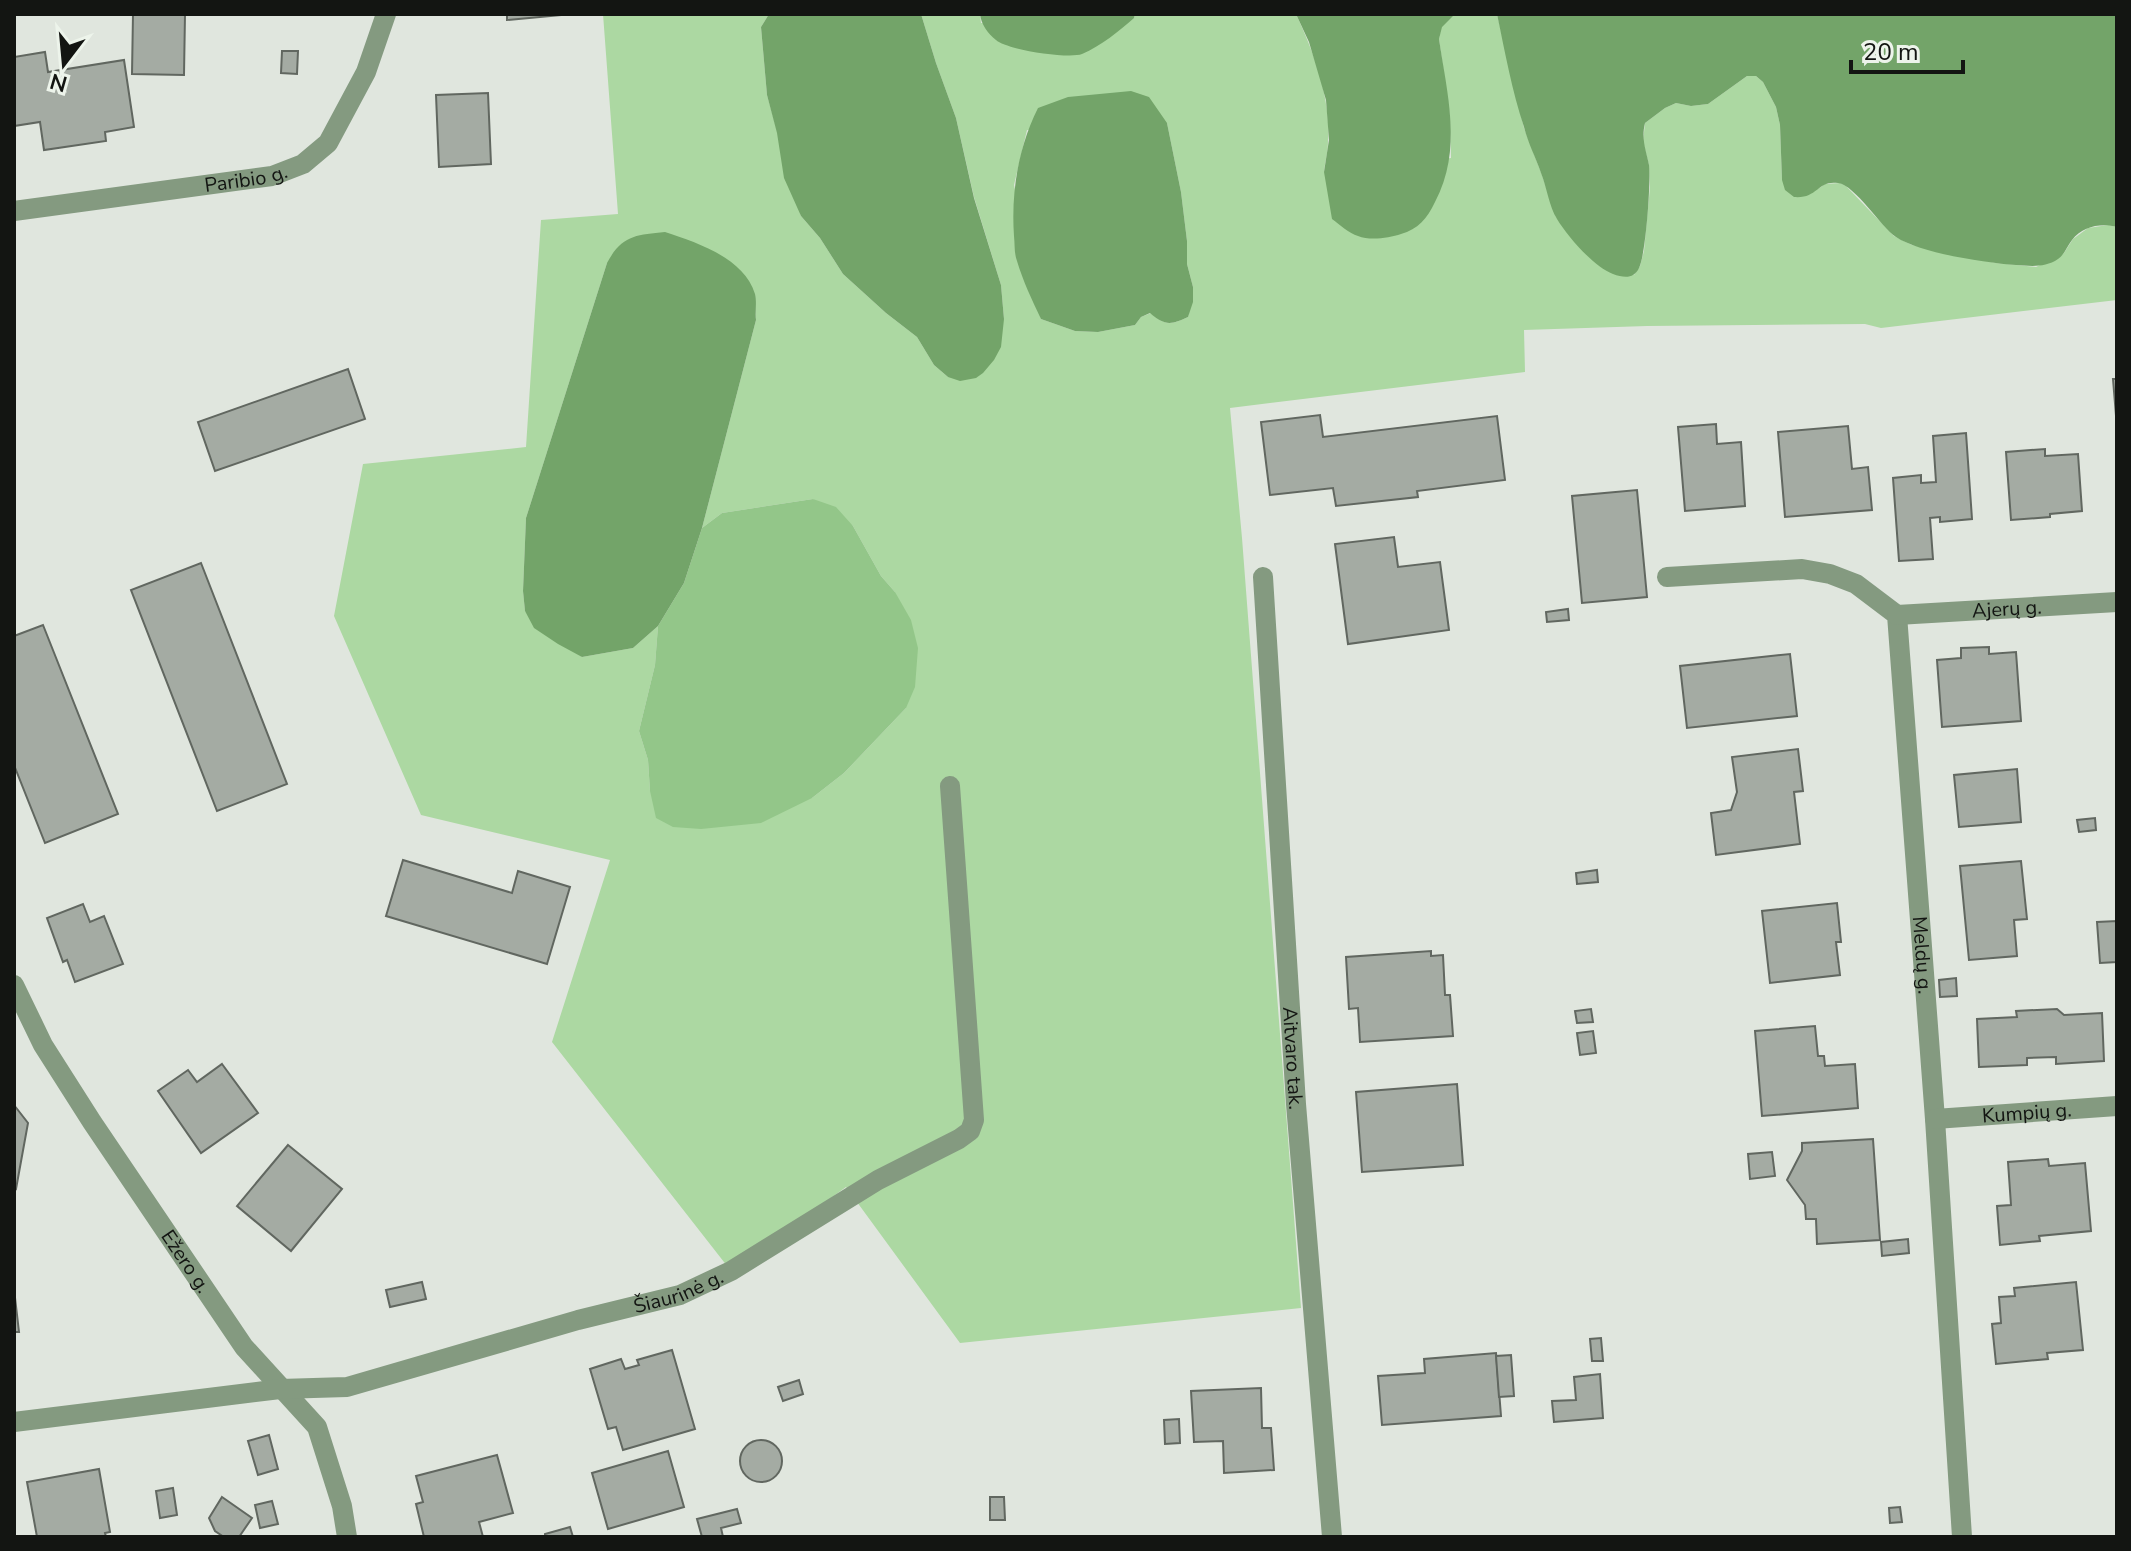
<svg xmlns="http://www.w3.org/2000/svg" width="2131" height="1551" viewBox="0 0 2131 1551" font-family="'Nunito Sans',sans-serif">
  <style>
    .green { fill: #acd8a2; fill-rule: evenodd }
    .forest { fill: #93c689 }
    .water { fill: #73a469 }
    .building { fill: #a4aba3; stroke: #616760; stroke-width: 2 }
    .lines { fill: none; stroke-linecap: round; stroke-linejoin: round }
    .minor { stroke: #849a80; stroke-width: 20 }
    .labels { text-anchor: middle; stroke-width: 8; stroke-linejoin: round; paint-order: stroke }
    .street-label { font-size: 20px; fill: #131512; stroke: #edf4eb }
  </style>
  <rect width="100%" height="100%" fill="#e0e6de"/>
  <path class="green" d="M603 14H769L761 27 767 95 801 216 820 238 843 274 886 313 917 337 934 365 948 377 1004 319 1001 285 974 197 956 118 936 63 921 14H980L981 23 1134 18 1135 14H1296C1314 53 1331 98 1328 141 1328 152 1325 162 1324 172L1451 158 1450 116 1439 39 1441 27 1455 14H1497L1524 128 1542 175 1556 217 1634 275 1640 266 1644 251 1650 187 1649 165 1643 142 1645 123 1665 108 1676 103 1691 106 1708 104 1747 76H1756L1763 82 1776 107 1780 125 1782 180 1818 189 1825 184 1840 183 1846 186 1894 236 1912 245 1996 263 2036 267 2064 253 2073 239 2088 228 2108 225 2117 227V300L1881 328 1865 324 1647 326 1524 330 1525 372 1230 408 1242 538 1301 1308 960 1343 846 1187 731 1271 552 1042 610 860 421 815 334 616 363 464 526 447 541 220 618 214ZM1167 123 1181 192 1187 241V264L1193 287 1188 317C1171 325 1165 326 1151 313L1141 317 1135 325 1098 332 1075 331 1041 319 1014 185 1027 130ZM607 263 755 294 756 320 702 528 722 513 813 499 853 526 881 576 895 592 906 708 844 773 812 798 650 791 648 760 639 731 655 665 658 626 633 648 582 657 525 611 523 591 526 518Z"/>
  <polygon class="forest" points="813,499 836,507 853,526 881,576 895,592 911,620 918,648 915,687 906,708 844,773 812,798 761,823 701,829 673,827 656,818 650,791 648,760 639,731 655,665 658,626 684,583 702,528 722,513"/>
  <g class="water">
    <polygon points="769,14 921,14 936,63 956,118 974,198 1001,285 1004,319 1001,347 994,360 983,373 976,378 960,381 948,377 934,365 917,337 886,313 843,274 820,238 801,216 784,178 777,133 767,95 761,27"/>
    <path d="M980 14H1135L1134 18C1119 31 1101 46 1082 54 1069 59 1007 50 996 40 988 34 981 24 980 14Z"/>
    <path d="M1296 14H1455L1442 27 1439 39C1447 94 1463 150 1435 202 1427 219 1418 229 1401 234 1389 238 1370 241 1358 236 1349 233 1340 225 1332 219L1324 172 1329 140 1326 100 1309 42Z"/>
    <path d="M1497 14H2117V227C2101 223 2083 226 2072 240 2067 246 2065 254 2058 259 2045 268 2030 266 2016 265 1986 263 1920 253 1896 237 1881 227 1855 185 1838 183 1817 180 1818 199 1794 197L1785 190 1782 180 1780 125 1776 107 1763 82 1756 76H1747L1708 104 1691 106 1676 103 1665 108 1645 123C1641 139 1646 150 1649 165 1651 181 1646 254 1639 268 1634 279 1624 278 1613 274 1594 267 1568 237 1557 219 1549 206 1547 188 1541 173 1536 158 1528 143 1524 127 1512 91 1505 52 1497 14Z"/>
    <path d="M1131 91 1149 97 1167 123 1181 192 1187 241V264L1193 287V302L1188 317C1171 325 1165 326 1150 313L1141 317 1135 325 1098 332 1075 331 1041 319C1032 300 1023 281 1017 261 1014 253 1015 245 1014 236 1011 193 1018 148 1038 108L1068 97Z"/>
    <path d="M665 232C698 243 744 258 755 294 757 302 755 312 756 320L702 528 684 583 658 626 633 648 582 657 558 644 534 628 525 611 523 591 526 518 607 263C622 235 636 235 665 232Z"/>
  </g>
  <g class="building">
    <polygon points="133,14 185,14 184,75 132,74"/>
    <polygon points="507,14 572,14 507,20"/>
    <polygon points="282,51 298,51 297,74 281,73"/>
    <polygon points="45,52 48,72 124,60 134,127 105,132 106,141 44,150 40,122 14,126 14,57"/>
    <polygon points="488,93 491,164 439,167 436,95"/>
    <polygon points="348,369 365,419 215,471 198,422"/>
    <polygon points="2113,379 2117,379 2117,428"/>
    <polygon points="1320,415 1323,437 1497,416 1505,480 1417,491 1418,497 1336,506 1333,488 1270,495 1261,422"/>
    <polygon points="1716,424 1717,444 1741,442 1745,506 1685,511 1678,427"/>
    <polygon points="1848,426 1852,469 1868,467 1872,510 1785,517 1778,432"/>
    <polygon points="1966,433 1972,519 1940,522 1940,517 1930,518 1933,559 1899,561 1893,478 1921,475 1921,483 1936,482 1933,436"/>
    <polygon points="2045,449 2045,456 2078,454 2082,511 2050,514 2050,517 2011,520 2006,452"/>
    <polygon points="1637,490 1647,597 1582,603 1572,496"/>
    <polygon points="1394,537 1398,567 1440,562 1449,630 1348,644 1335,544"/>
    <polygon points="201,563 287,784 217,811 131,590"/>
    <polygon points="1568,609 1569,620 1547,622 1546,612"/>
    <polygon points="43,625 118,814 45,843 14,765 14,636"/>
    <polygon points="1989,647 1989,654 2016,652 2021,721 1942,727 1937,660 1961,658 1961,648"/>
    <polygon points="1790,654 1797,716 1687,728 1680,666"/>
    <polygon points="1798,749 1803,791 1794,792 1800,844 1716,855 1711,813 1731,810 1737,792 1732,757"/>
    <polygon points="2017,769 2021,822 1959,827 1954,775"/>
    <polygon points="2095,818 2096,830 2079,832 2077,820"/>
    <polygon points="403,860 512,893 518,871 570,887 547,964 386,916"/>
    <polygon points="2021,861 2027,919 2014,920 2017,956 1969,960 1960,866"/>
    <polygon points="1597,870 1598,882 1577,884 1576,873"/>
    <polygon points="1837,903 1841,942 1836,942 1840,975 1770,983 1762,911"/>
    <polygon points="83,904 90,922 104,916 123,964 75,982 67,960 63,962 47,918"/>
    <polygon points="2117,921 2117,962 2100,963 2097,922"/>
    <polygon points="1431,951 1431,956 1443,955 1445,995 1450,995 1453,1036 1360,1042 1358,1008 1349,1009 1346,957"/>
    <polygon points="1956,978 1957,996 1940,997 1939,980"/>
    <polygon points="1591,1009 1593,1022 1577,1023 1575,1011"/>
    <polygon points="2057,1009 2064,1015 2102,1013 2104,1061 2056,1064 2056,1057 2027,1058 2027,1065 1979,1067 1977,1019 2017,1017 2016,1011"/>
    <polygon points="1815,1026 1818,1056 1824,1056 1825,1066 1855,1064 1858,1108 1762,1116 1755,1031"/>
    <polygon points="1593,1031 1596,1053 1580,1055 1577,1033"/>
    <polygon points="222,1064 258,1113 201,1153 158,1091 188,1070 197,1082"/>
    <polygon points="1457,1084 1463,1165 1362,1172 1356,1092"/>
    <polygon points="14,1105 28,1123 16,1189 14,1188"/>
    <polygon points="1873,1139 1880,1240 1817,1244 1816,1219 1806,1219 1805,1205 1787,1180 1802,1151 1802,1143"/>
    <polygon points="288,1145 342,1189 291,1251 237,1206"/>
    <polygon points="1772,1152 1775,1176 1750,1179 1748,1154"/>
    <polygon points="2048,1159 2049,1166 2085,1163 2091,1231 2039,1236 2040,1241 2000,1245 1997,1206 2011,1205 2008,1162"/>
    <polygon points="1908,1239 1909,1253 1882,1256 1881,1242"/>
    <polygon points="422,1282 426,1299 390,1307 386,1290"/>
    <polygon points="2076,1282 2083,1350 2047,1353 2048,1359 1996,1364 1992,1324 2001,1323 1999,1297 2015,1296 2014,1288"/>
    <polygon points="14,1289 19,1332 14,1332"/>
    <polygon points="1601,1338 1603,1361 1592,1361 1590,1339"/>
    <polygon points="672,1350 695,1429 623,1450 616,1427 608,1429 590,1369 621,1359 625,1369 639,1365 637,1360"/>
    <polygon points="1496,1353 1501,1416 1382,1425 1378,1376 1425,1373 1424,1359"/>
    <polygon points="1511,1355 1514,1396 1499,1397 1496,1356"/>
    <polygon points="1600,1374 1603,1418 1554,1422 1552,1401 1576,1400 1574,1377"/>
    <polygon points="799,1380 803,1394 783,1401 778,1387"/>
    <polygon points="1261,1388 1262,1428 1271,1428 1274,1470 1224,1473 1223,1441 1194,1442 1191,1391"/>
    <polygon points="1179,1419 1180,1443 1165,1444 1164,1420"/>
    <polygon points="269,1435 278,1469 258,1475 248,1441"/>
    <circle cx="761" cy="1461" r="21"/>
    <polygon points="668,1451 684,1507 608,1529 592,1473"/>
    <polygon points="497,1455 513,1513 479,1522 483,1537 424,1537 416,1504 423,1502 416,1476"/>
    <polygon points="99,1469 110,1532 105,1533 106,1537 37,1537 27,1482"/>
    <polygon points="173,1488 177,1515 160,1518 156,1491"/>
    <polygon points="222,1497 252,1518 239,1537 224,1537 215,1531 209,1518"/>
    <polygon points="990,1497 1004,1497 1005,1520 990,1520"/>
    <polygon points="272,1501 278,1524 260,1528 255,1505"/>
    <polygon points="1900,1507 1902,1522 1890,1523 1889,1508"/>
    <polygon points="737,1509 741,1523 721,1528 723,1537 702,1537 697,1519"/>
    <polygon points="570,1527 573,1537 545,1537 545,1534"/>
  </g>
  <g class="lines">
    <g class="minor">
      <path id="s1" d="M14 211 272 176 303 164 328 143 366 72 386 14"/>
      <path id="s2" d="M1263 577 1296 1104 1332 1537"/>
      <path id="s3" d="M1667 577 1802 569 1830 574 1856 584 1897 615 1935 1119 1962 1537"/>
      <path id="s4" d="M1897 615 2117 602"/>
      <path id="s5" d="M14 985 43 1045 92 1122 244 1347 317 1427 342 1506 347 1537"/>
      <path id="s6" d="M1935 1119 2117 1106"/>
      <path id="s7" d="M14 1422 280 1389 347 1387 578 1320 680 1295 731 1271 878 1180 959 1139 970 1131 974 1120 950 786"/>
    </g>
  </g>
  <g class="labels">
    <g class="street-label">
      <text dy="7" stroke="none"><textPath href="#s1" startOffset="234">Paribio g.</textPath></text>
      <text dy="7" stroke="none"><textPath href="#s4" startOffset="110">Ajerų g.</textPath></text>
      <text dy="7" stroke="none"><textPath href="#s3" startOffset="584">Meldų g.</textPath></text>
      <text dy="7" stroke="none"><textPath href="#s2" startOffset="482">Aitvaro tak.</textPath></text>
      <text dy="7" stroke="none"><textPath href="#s6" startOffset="92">Kumpių g.</textPath></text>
      <text dy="7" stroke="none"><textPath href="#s5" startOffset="326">Ežero g.</textPath></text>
      <text dy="7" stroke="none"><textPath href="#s7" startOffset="680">Šiaurinė g.</textPath></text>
    </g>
  </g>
  <rect width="2131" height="1551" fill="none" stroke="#131512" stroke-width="32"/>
  <g transform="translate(64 64) rotate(196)" stroke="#edf4eb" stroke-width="6" paint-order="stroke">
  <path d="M0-6L14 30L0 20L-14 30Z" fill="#131512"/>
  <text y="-12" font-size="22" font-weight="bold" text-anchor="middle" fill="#131512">N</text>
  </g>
  <path d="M1851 60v12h112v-12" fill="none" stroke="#131512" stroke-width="4"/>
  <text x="1863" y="60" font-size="24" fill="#131512" stroke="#edf4eb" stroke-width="6" paint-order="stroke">20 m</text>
</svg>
